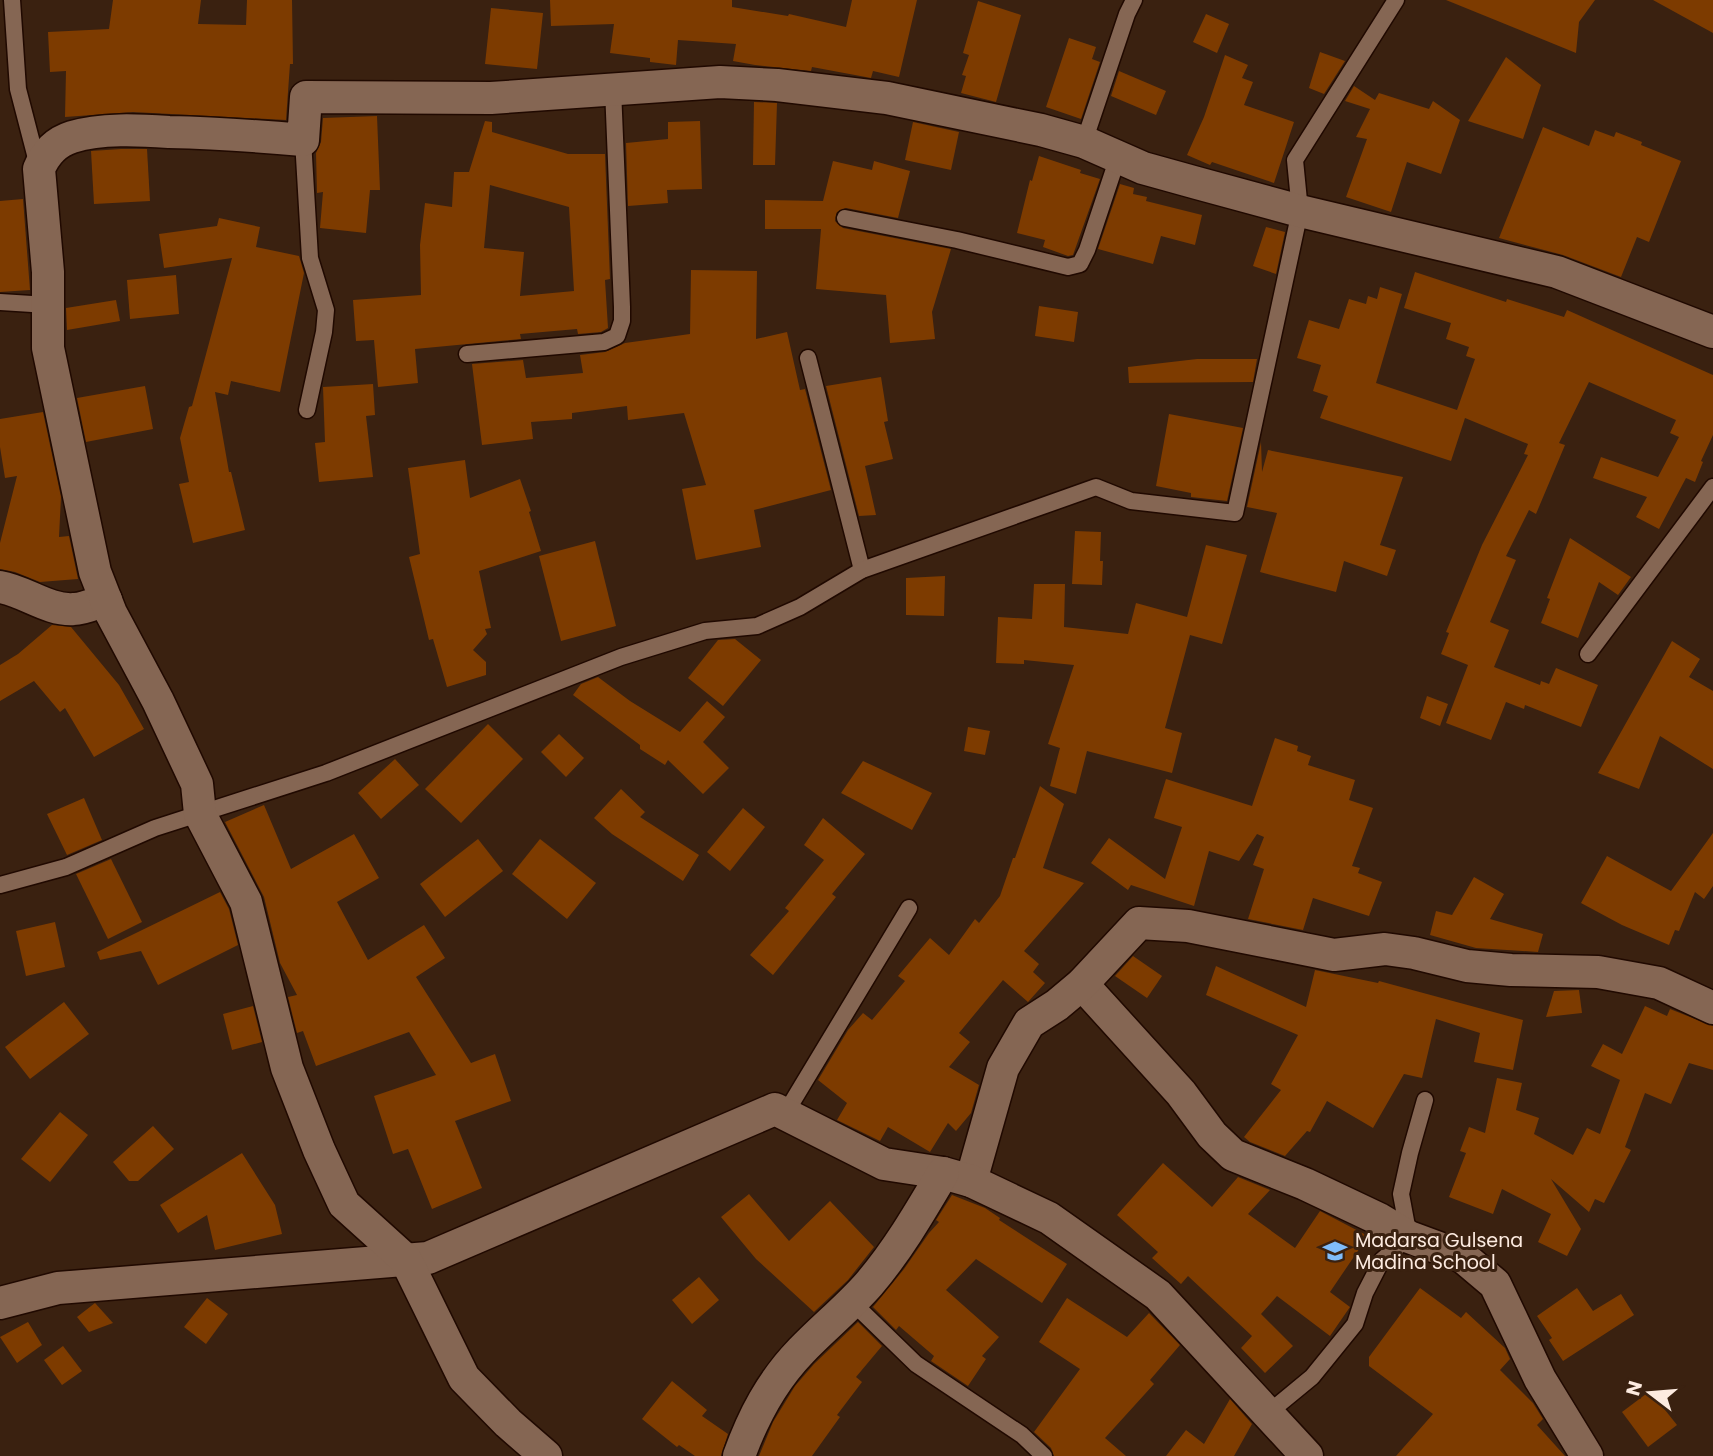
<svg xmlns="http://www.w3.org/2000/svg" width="1713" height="1456" viewBox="0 0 1713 1456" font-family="Poppins,sans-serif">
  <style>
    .building { fill: #7d3b00; fill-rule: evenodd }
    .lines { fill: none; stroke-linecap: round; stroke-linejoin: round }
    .lane-casing { stroke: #200900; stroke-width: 19 }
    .street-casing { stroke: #200900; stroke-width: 35 }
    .lane { stroke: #856653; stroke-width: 16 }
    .street { stroke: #856653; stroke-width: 32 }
    .labels { text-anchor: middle; stroke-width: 6; stroke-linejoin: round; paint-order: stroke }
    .poi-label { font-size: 19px; fill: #fdebe0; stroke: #3a2110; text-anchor: start }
  </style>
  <rect width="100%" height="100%" fill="#3a2110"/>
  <g class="building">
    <polygon points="113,0 201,0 198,24 246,25 247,0 292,0 293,64 290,64 286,120 133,112 65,117 66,71 50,72 48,32 109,29"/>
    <polygon points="550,0 732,0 732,7 788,16 789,14 846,27 852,0 917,0 899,77 873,71 871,78 812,67 811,71 755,65 733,61 736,44 678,40 676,65 650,62 650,58 610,53 614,24 551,26"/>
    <polygon points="1446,0 1595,0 1579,22 1576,53"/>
    <polygon points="1653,0 1713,0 1713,33"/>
    <polygon points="978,1 1021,15 996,102 961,93 966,76 962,75 969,55 963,53"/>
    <polygon points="491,8 543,13 537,69 485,64"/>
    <polygon points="1206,14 1229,24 1217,53 1193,42"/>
    <polygon points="1069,38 1096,47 1092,59 1100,62 1081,119 1046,107"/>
    <polygon points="1320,52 1345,61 1324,94 1309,88"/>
    <polygon points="1225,55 1248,65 1242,78 1253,82 1244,105 1294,122 1274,183 1212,162 1210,165 1187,155 1204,117"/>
    <polygon points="1506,57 1541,85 1523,139 1468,121"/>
    <polygon points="1119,71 1166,91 1156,115 1111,96"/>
    <polygon points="1354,86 1375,100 1379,93 1429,109 1433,101 1460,120 1441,174 1407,162 1391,212 1346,197 1367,139 1356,137 1370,109 1345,101"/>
    <polygon points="754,102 777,103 775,165 753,165"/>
    <polygon points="377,116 380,190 370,190 366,233 320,228 323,192 317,193 316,153 321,142 323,118"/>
    <path d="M485 121 492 122V132L568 154H605L610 279 605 280 608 328 601 332 578 334 577 329 520 334 521 339 415 349 418 383 378 387 374 340 356 341 353 300 421 295 420 245 425 203 452 207 454 172H469ZM490 185 569 207 574 291 520 296 524 252 484 248Z"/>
    <polygon points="700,121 702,189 667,190 668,203 628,206 626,143 668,139 668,122"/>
    <polygon points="913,122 959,132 951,170 905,160"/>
    <polygon points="1543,127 1589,146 1595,130 1614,137 1616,132 1642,142 1641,145 1681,161 1649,242 1637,237 1621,277 1563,255 1499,238"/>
    <polygon points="121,149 147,149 150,201 94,204 91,151"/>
    <polygon points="1039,156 1081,170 1080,173 1100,179 1073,255 1068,256 1043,247 1045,240 1017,233 1030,180 1032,181"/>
    <polygon points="833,161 872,170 874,161 910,171 898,218 846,208 837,212 835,221 843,228 951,249 932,312 935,339 890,343 886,295 816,289 821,229 765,229 765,200 823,201"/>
    <polygon points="1120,184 1134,188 1133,194 1147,197 1146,201 1202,215 1195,245 1161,236 1153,264 1098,249"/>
    <polygon points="23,199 30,290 0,292 0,201"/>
    <polygon points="219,218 260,227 256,247 299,256 304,273 280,392 231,381 228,395 215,392 229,472 231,472 245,530 193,543 179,484 189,482 180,438 189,407 192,406 232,258 164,268 159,234 217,226"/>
    <polygon points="1266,227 1285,232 1276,274 1253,266"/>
    <polygon points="691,270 757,271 756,339 787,332 800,390 805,389 831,490 754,510 761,547 696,560 682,489 706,485 684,413 628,420 627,406 572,413 572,419 531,422 533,439 482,445 472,364 523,360 526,378 583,373 580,355 605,352 625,343 690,334"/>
    <polygon points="1415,272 1506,302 1507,299 1564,317 1567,310 1713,375 1713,435 1701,461 1703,462 1695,482 1686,478 1659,529 1636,517 1647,497 1593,478 1601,457 1658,477 1679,437 1670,433 1676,420 1589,382 1559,443 1565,445 1536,514 1529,510 1506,556 1516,560 1490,622 1509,630 1494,667 1540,685 1541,681 1549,684 1556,668 1598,685 1581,727 1525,705 1524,709 1506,702 1491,740 1446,723 1468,665 1441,654 1449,633 1446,632 1482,545 1528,455 1524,454 1528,444 1465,418 1451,461 1320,418 1328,396 1313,391 1321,365 1297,358 1309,320 1339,329 1349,299 1366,304 1368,296 1377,299 1380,287 1402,294 1376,383 1457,410 1475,359 1466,356 1469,347 1446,339 1451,323 1404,308"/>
    <polygon points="176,275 179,314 130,319 127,280"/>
    <polygon points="116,300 120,321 67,330 66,308"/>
    <polygon points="1039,306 1078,312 1074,342 1035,336"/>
    <polygon points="1197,359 1257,359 1253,382 1129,383 1128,367"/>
    <polygon points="881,377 888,421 884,422 893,459 865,466 876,515 859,516 826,386"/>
    <polygon points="373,384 375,415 366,416 373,477 319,482 315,443 325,442 323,387"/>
    <polygon points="145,386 153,429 86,442 77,398"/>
    <polygon points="43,412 61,497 59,537 69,536 78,579 40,582 15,572 0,569 0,543 17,476 5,478 0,447 0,419"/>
    <polygon points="1169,414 1243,428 1227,501 1191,497 1191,493 1156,486"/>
    <polygon points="1261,442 1262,472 1268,450 1403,477 1380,545 1396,550 1387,576 1344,561 1336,592 1260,572 1277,513 1247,507"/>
    <polygon points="465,460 470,498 520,479 531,511 529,512 541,551 479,571 491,628 485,629 487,634 473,650 486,662 486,675 447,687 433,639 429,640 409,557 420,554 408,468"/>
    <polygon points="1075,531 1101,532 1100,561 1103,561 1102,585 1072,584"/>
    <polygon points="1570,538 1631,577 1618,595 1599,582 1578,638 1541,623 1550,599 1547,598"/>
    <polygon points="595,541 616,626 561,641 539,556"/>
    <polygon points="1206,545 1247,555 1222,644 1190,635 1165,728 1182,733 1172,773 1087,751 1076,794 1050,786 1060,748 1048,744 1074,665 1024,660 1024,664 996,663 998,617 1032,619 1034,584 1065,584 1064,627 1128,634 1136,603 1187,617"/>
    <polygon points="945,576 944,616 906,615 906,578"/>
    <polygon points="52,625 71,627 119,685 144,729 94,757 65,708 60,712 34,681 0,701 0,665 18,654"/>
    <polygon points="735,639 761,660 723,706 688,678 718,640"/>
    <polygon points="1672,641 1700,659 1689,677 1713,691 1713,769 1660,736 1639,789 1598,773"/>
    <polygon points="598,677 630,701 680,732 707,701 725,717 703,742 729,768 703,794 668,760 665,765 640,749 640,745 573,695 581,684"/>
    <polygon points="1427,696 1448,704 1440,726 1420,718"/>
    <polygon points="488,724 523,759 461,823 425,789"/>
    <polygon points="968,727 990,731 985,755 964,751"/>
    <polygon points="559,734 584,758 566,777 541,752"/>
    <polygon points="1275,738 1298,746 1297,751 1311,756 1308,765 1355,780 1349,800 1373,808 1352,866 1360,868 1358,873 1382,882 1369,916 1313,898 1303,930 1248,919 1264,869 1253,865 1264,837 1257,834 1239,861 1209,851 1194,906 1131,885 1128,890 1091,863 1109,838 1165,879 1182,827 1154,818 1166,779 1252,806"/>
    <polygon points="395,759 419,785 381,819 358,793"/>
    <polygon points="863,761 932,793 912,830 841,793"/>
    <polygon points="1040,786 1064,804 1043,868 1084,883 1024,951 1039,964 1033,972 1045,983 1028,1002 1003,980 959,1033 970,1042 949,1067 979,1085 971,1113 956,1131 948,1123 930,1152 888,1127 880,1141 837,1120 847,1103 818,1080 848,1030 863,1013 872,1020 905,981 898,976 930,938 949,955 975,919 979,923 1000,896 1013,858 1015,858"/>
    <polygon points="621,789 645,812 640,817 699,855 683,881 612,834 594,818"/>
    <polygon points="84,798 102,840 67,855 47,814"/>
    <polygon points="264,805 291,869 354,834 379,878 337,902 368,960 424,925 445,958 416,977 471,1063 495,1054 511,1101 455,1121 482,1188 432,1209 408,1149 393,1154 374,1096 436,1075 409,1032 316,1066 303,1031 297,1033 288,997 297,995 280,963 264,897 225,822"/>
    <polygon points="743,808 765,827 730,871 707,852"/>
    <polygon points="823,818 865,854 832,894 836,897 773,975 750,955 789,911 785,908 824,860 804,845"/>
    <polygon points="1713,833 1713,886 1704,899 1695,892 1679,931 1675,930 1669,945 1622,925 1581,903 1607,856 1671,891"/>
    <polygon points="478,839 503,871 445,917 420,884"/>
    <polygon points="540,839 596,883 567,919 512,874"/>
    <polygon points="111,859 142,922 108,939 76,874"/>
    <polygon points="1474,877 1504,894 1490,919 1543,934 1538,952 1476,948 1430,935 1436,911 1452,915"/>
    <polygon points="220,892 229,909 238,945 158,985 141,951 100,960 97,952"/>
    <polygon points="55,922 65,967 26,976 16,931"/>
    <polygon points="1133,956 1162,976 1147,998 1115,976"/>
    <polygon points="1216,966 1306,1007 1315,970 1378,983 1379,981 1523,1020 1513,1070 1474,1062 1480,1033 1436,1019 1422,1078 1404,1074 1373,1128 1327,1101 1310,1132 1307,1131 1285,1156 1250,1142 1244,1137 1281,1090 1271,1084 1298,1035 1206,995"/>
    <polygon points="1579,990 1582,1013 1546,1017 1554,991"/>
    <polygon points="64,1002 89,1034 30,1079 5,1047"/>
    <polygon points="253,1006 262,1042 232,1050 223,1014"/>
    <polygon points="1645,1006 1667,1016 1670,1009 1713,1026 1713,1070 1689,1063 1671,1104 1645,1093 1625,1147 1631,1150 1604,1203 1595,1199 1589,1212 1551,1179 1581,1229 1567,1256 1538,1242 1551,1214 1502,1189 1493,1214 1449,1197 1466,1153 1460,1151 1469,1127 1485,1133 1497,1078 1522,1083 1516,1110 1539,1118 1534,1134 1573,1155 1587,1128 1600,1134 1620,1080 1591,1066 1603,1044 1622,1054"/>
    <polygon points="60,1112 88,1135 50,1182 21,1159"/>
    <polygon points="153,1126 174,1149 138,1181 129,1181 113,1162"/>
    <polygon points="242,1153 275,1205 282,1234 215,1250 207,1215 178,1233 160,1205"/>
    <polygon points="1163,1163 1212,1207 1238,1177 1270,1190 1248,1214 1295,1248 1320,1211 1368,1236 1330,1292 1350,1307 1330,1336 1277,1296 1261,1314 1293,1346 1265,1373 1241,1348 1252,1336 1188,1276 1181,1284 1152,1258 1158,1252 1117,1215"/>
    <polygon points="749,1194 789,1241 830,1201 874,1247 848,1280 814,1312 756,1259 721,1217"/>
    <polygon points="952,1195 985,1208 1000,1218 999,1220 1067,1264 1042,1303 976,1259 946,1290 999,1337 982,1356 986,1359 968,1386 931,1361 934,1356 899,1326 896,1330 873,1307 904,1269 929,1233 939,1222 936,1220"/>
    <polygon points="699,1277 719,1300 692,1324 672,1300"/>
    <polygon points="1420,1288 1461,1318 1466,1312 1505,1348 1510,1359 1500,1370 1533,1403 1543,1419 1537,1425 1565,1456 1396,1456 1433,1414 1369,1366 1369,1357"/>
    <polygon points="1577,1288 1593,1311 1621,1294 1634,1315 1563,1361 1549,1340 1552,1338 1537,1316"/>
    <polygon points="207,1298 228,1314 206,1344 184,1327"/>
    <polygon points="1067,1298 1127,1337 1149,1313 1180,1345 1150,1380 1154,1384 1105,1438 1126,1456 1054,1456 1051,1448 1034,1432 1080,1369 1039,1342"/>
    <polygon points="95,1303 113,1323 89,1332 77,1317"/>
    <polygon points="28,1322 42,1345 17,1363 0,1337"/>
    <polygon points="858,1322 882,1346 856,1377 862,1382 837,1415 840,1417 812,1456 759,1456 773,1422 795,1386 814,1364"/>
    <polygon points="63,1346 82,1371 62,1385 44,1360"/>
    <polygon points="672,1381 707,1410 702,1416 728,1434 721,1456 695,1456 679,1445 677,1447 642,1419"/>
    <polygon points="1650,1391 1677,1425 1648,1447 1622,1412"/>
    <polygon points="1230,1399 1252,1424 1234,1456 1166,1456 1186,1430 1204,1444"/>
  </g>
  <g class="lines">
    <g class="lane-casing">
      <g id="lane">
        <polyline points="12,0 18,89 38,166"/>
        <polyline points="303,140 310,258 326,310 324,332 307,410"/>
        <polyline points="1084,142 1127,14 1134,0"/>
        <polyline points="845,218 957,240 1068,267 1080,264 1087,250 1118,157"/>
        <polyline points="0,302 48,305"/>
        <polyline points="467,354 604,342 617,336 622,321 622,307 613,89"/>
        <polyline points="808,358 862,570"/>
        <polyline points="1588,654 1713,487"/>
        <polyline points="0,885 66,867 155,828 326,773 621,657 705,631 757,626 800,607 862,570 1096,487 1131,501 1235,513 1300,211 1295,160 1396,0"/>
        <polyline points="785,1114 909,908"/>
        <polyline points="851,1301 916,1364 1022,1435 1044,1456"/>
        <polyline points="1267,1414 1312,1377 1355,1324 1365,1293 1382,1260 1409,1237 1401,1194 1410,1153 1425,1100"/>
      </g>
    </g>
    <g class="street-casing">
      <g id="street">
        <path d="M0 587C25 591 48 611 74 609 84 609 96 603 106 600"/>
        <polyline points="1082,984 1181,1093 1212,1135 1233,1155 1305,1184 1379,1219 1409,1237 1463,1257 1495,1284 1540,1379 1587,1456"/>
        <polyline points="971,1181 1003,1068 1029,1023 1057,1005 1082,984 1139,923 1188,926 1334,955 1385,949 1414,953 1467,966 1511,970 1598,972 1659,983 1713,1008"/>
        <polyline points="0,1303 58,1288 428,1258 775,1109 884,1164 943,1173 971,1181 1049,1218 1158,1295 1307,1456"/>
        <path d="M546 1456 508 1423 464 1378 406 1260 344 1204 319 1150 287 1068 246 902 200 814 197 784 158 701 111 613 95 572 48 348V272L39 169C45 154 56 142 72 137 101 128 139 130 169 132 214 133 258 136 303 140L306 97 491 98 720 82 777 85 887 98 1041 130 1084 142 1143 168 1197 183 1300 211 1557 272 1713 332"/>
        <path d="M739 1456C753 1417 771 1382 801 1351 823 1328 848 1308 869 1284 898 1250 920 1212 943 1173"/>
      </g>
    </g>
    <use href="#lane" class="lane"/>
    <use href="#street" class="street"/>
  </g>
  <defs>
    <g id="school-bare" transform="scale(1.89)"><path d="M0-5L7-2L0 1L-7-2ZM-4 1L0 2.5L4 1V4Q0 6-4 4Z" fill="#80bdfa" stroke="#3a2110" stroke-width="2.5" paint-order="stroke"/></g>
  </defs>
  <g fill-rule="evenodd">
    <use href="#school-bare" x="1335" y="1251"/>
  </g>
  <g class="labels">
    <g class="poi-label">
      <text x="1355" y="1247">Madarsa Gulsena<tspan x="1355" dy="22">Madina School</tspan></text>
    </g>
  </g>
  <g transform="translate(1650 1393) rotate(286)" stroke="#3a2110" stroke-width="5" paint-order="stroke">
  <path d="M0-5L12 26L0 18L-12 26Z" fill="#fdebe0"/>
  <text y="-10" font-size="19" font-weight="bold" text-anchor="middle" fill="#fdebe0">N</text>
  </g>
</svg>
